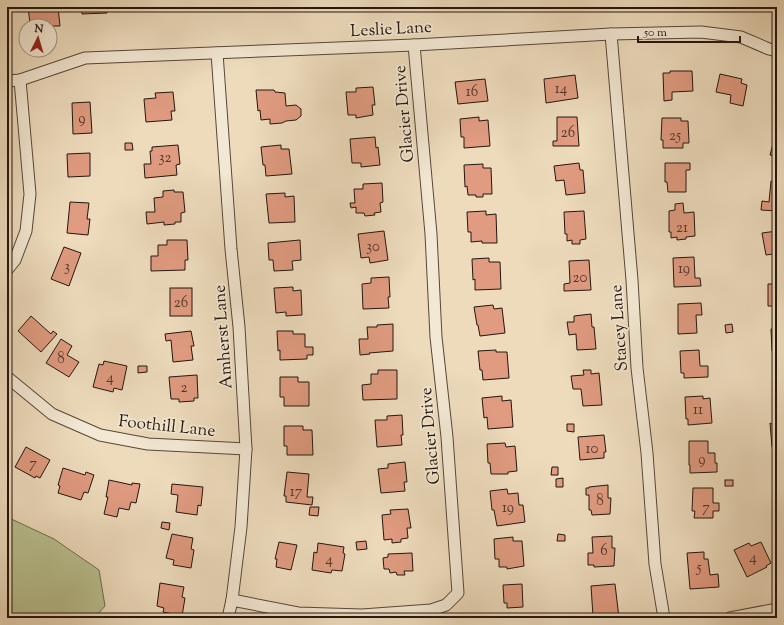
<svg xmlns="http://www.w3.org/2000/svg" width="784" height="625" viewBox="0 0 784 625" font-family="'Sorts Mill Goudy',serif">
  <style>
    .green { fill: #b9c08f; stroke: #6e6b4f }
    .building { fill: #e09b80; stroke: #24160f }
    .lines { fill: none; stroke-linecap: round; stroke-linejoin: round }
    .minor-casing { stroke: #56473a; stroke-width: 13 }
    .minor { stroke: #f3e8d3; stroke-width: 11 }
    .labels { text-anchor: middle; stroke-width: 3.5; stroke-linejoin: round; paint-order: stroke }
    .number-label { font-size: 15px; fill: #53372b }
    .street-label { font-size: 17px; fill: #24160f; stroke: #f3e8d3 }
  </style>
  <rect width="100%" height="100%" fill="#eddbbc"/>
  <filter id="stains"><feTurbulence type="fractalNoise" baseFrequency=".005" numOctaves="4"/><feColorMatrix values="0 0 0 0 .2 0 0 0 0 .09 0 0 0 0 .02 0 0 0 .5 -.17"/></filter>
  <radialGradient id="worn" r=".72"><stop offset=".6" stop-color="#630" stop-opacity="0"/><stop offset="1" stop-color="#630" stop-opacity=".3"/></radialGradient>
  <polygon class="green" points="7,517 54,539 99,570 105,606 94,618 7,618"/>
  <g class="building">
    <polygon points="28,7 58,7 60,26 40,26 40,23 30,24"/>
    <polygon points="78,7 107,7 107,13 82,14 82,10 78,11"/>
    <polygon points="119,7 151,7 151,10 131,10 131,8"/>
    <polygon points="180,7 201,7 201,10 180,9"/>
    <rect x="219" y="7" width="31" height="3"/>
    <rect x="7" y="19" width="4" height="18"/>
    <polygon points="670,71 692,71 693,91 672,92 672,100 664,101 663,73 670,73"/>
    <polygon points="720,74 742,79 741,83 747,85 743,106 730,103 731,95 716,92"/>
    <polygon points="575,75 578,98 546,103 544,79"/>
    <polygon points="485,79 488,101 458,104 455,82"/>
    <polygon points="373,87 375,105 372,105 373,115 356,118 356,115 348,115 346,92 356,92 356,88"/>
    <polygon points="256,90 274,90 275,92 285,93 286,106 296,105 301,109 301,116 296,120 286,121 282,123 270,124 270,119 261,120 260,110 258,111"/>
    <polygon points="173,92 175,111 171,111 172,120 146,122 144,99 156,98 155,93"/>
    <polygon points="90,102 92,133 73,134 72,103"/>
    <polygon points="479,117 479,121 488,120 490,146 464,148 464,137 461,137 460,119"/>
    <polygon points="557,117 577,117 579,146 553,146 553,141 557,141"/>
    <polygon points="662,118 681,118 681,121 688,121 689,143 683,143 683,148 663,148 663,140 661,140"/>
    <polygon points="776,133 777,133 777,157 770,155"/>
    <polygon points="375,137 376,148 378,147 380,165 361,167 361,163 352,163 350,139"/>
    <polygon points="125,143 132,143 133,150 125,150"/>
    <polygon points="178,145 180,164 176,165 177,175 145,178 144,164 151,164 150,151 152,151 152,147"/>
    <polygon points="281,145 281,149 289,149 292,174 266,176 265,165 263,165 261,147"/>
    <polygon points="90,153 90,176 68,177 67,154"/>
    <polygon points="579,163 580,170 583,170 585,193 566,195 564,180 556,181 554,166"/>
    <polygon points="665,163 690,163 690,170 686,170 686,192 668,192 667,182 665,182"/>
    <polygon points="483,164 483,168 491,168 492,194 483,194 483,197 476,197 476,195 468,195 467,186 465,187 464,165"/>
    <polygon points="771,181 777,181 777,211 761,210 762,201 769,202"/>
    <polygon points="382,183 383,202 380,203 381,212 374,213 375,215 365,216 364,213 356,213 356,207 351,208 350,203 355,203 354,189 363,189 363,184"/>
    <polygon points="174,190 174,192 183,192 185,212 181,213 181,222 175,222 175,224 164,225 164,222 147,224 146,212 155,212 154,198 163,197 163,191"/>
    <polygon points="285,193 285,197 294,196 295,222 269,223 266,194"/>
    <polygon points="70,202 89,203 87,219 90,219 88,235 67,233"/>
    <polygon points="683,203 684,213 694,212 695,236 686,237 686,239 677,240 677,237 671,238 671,232 669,232 669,211 675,210 675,204"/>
    <polygon points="486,211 486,215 496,214 497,243 482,243 482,241 471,242 471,232 468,232 467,212"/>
    <polygon points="584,211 586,239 580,240 580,244 572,244 572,240 567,241 567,234 565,234 564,212"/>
    <polygon points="384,231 388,260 370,263 369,257 361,258 358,234"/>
    <polygon points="777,231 777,259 774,259 773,254 766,255 762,233"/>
    <polygon points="167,240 187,240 188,260 185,260 185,270 151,271 151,256 158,256 158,245 167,245"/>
    <polygon points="300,240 301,260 292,261 293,270 274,271 273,260 269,260 268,243"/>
    <polygon points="64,247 81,253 69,286 51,279"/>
    <polygon points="694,257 695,278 700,278 701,286 674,287 673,258"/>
    <polygon points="489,258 489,262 500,262 501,289 475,290 475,279 473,280 472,259"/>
    <polygon points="589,260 591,290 564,291 564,284 570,283 569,261"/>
    <polygon points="389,277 390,297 388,297 389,308 363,309 362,284 371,283 371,278"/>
    <polygon points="768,284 777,284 777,308 776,308 776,306 768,306"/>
    <polygon points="293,287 293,291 301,290 302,315 286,316 286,312 276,313 274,288"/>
    <rect x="170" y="288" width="22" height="28"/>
    <polygon points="701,303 702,315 696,315 697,333 678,334 678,304"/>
    <polygon points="493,305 494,309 502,308 505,333 480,336 478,325 477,325 474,307"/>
    <polygon points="591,314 592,327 594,327 596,349 577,350 576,334 569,335 567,322 574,322 574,316"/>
    <polygon points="31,316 51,334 53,331 57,334 41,352 18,331"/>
    <polygon points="393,324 393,351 369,353 370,354 360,355 359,339 368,339 367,327 377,327 377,325"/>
    <polygon points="732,324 733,332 726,333 725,325"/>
    <polygon points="777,328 777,351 772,351 771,329"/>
    <polygon points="191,331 194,346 191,346 193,360 173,362 171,340 166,341 165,334"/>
    <polygon points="277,331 293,331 293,334 305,334 305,347 313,347 313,355 307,355 307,359 280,360 280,350 278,351"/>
    <polygon points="61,339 72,346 67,355 79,362 69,377 46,363"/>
    <polygon points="496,350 496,352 507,352 509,378 483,380 482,370 480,370 478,351"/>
    <polygon points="699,350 700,366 708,366 708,377 684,378 684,373 681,373 680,351"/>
    <polygon points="104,361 127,366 122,390 114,388 113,392 93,387 99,364 103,365"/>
    <polygon points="138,366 147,366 147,372 138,373"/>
    <polygon points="378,370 397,370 397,399 363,400 362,385 371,384 371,374 378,374"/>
    <polygon points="583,370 591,370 591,374 599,373 602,405 583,406 581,389 573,389 571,376 584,375"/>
    <polygon points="197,375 198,398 194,398 194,401 179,402 179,399 171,399 169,377"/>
    <polygon points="776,375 777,375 777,396 775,396"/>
    <polygon points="280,377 298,377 298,382 309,382 309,406 284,406 284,397 280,397"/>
    <polygon points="502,396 502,401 511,400 513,427 488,429 487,417 484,418 482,398"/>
    <polygon points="703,396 703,399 710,398 712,423 688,425 688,419 686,419 685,397"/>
    <polygon points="402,415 403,435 401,435 402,445 377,447 375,420 387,420 387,416"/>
    <polygon points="770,423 777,427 777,446 772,447"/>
    <polygon points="567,424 574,424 574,432 567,431"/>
    <polygon points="284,426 303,426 303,430 312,430 313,455 287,455 287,446 284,446"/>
    <polygon points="604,435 606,452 604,452 604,458 580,460 578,437"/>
    <polygon points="689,441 708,441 708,453 715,453 715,463 717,463 717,472 690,473 690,465 689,465"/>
    <polygon points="505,443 506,447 515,446 517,471 508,472 508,474 491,474 490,463 488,463 487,444"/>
    <polygon points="26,447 50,460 40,478 36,476 35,478 15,467"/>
    <polygon points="405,462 407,482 404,482 405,491 381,493 378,469 388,468 388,464"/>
    <polygon points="552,467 558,467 558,475 551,475"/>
    <polygon points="63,468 85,475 86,472 94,475 88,493 84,492 81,500 58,493 60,486 58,485"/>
    <polygon points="287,472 309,474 307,497 313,497 312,505 286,502 286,496 284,496"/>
    <polygon points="563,478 563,487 556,487 556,479"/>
    <polygon points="109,480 132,485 132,483 140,484 136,503 131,502 129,510 119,508 117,517 104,514 108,497 106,497"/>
    <rect x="725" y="480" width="8" height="6"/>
    <polygon points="172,484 203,487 201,506 198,505 197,515 176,512 178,495 171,494"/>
    <polygon points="608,485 608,498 611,498 610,514 592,515 591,510 589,510 589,495 586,495 586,488 589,488 589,487"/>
    <polygon points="693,488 713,488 713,503 719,503 719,511 713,511 713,518 694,518 695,511 692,511"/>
    <polygon points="507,489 508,494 518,493 519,505 523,505 525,522 497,526 494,510 492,510 490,491"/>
    <polygon points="310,507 319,507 318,516 309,515"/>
    <polygon points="408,509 411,528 407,528 408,538 401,539 401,542 392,543 392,539 384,540 382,515 391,514 390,510"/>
    <polygon points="162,522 170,523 169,530 161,528"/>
    <polygon points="172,534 193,538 191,549 194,550 191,568 173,565 174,560 166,558"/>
    <polygon points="558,534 565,535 565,541 557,541"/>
    <polygon points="612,536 612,548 615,548 614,566 594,567 594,565 588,565 588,553 593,553 592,537"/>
    <polygon points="513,537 513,541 522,541 524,566 507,569 507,567 499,567 499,559 495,559 494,539"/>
    <polygon points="366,541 367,549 357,550 356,542"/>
    <polygon points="279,542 297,545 291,570 276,567 277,559 275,559"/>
    <polygon points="761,542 771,563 766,566 767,567 747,577 734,550 749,543 751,546"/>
    <polygon points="318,543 344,547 343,553 345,554 342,571 332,570 331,573 312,570 314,552 317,553"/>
    <polygon points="704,552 704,559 708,559 710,575 718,574 719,587 690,589 687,553"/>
    <polygon points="412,553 413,571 404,571 405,575 397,575 396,572 390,573 389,569 384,569 383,558 388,557 388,554"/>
    <polygon points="160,583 184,587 182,597 185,598 182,616 163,612 164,608 157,606"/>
    <polygon points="522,584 523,607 507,608 507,603 504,603 503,585"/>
    <polygon points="615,584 619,618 601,618 600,615 593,616 591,586"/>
  </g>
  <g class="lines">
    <g class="minor-casing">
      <g id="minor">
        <polyline points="611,34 632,280 637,368 647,453 655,564 664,618"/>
        <polyline points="217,53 231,249 239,327 246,449 241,527 232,600 228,618"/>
        <polyline points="7,81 20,80 85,58 414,45 611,34 701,32 741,37 769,49 777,51"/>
        <polyline points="7,270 15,260 26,231 30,194 20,80"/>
        <polyline points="7,377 52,414 100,435 148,444 246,449"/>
        <polyline points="232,600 298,613 362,615 431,610 446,605 458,593 447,437 436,337 431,234 414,45"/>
        <polyline points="730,618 777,609"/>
      </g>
    </g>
    <use href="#minor" class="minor"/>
  </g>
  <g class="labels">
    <g class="number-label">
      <text x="561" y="93">14</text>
      <text x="472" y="96">16</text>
      <text x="82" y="123">9</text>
      <text x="568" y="137">26</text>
      <text x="675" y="140">25</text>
      <text x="165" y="162">32</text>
      <text x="682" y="232">21</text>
      <text x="373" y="251">30</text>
      <text x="67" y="271">3</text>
      <text x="684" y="273">19</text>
      <text x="580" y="282">20</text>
      <text x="181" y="307">26</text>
      <text x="61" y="363">8</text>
      <text x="110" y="382">4</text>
      <text x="184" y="392">2</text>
      <text x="698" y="414">11</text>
      <text x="592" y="453">10</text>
      <text x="702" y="464">9</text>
      <text x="33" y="468">7</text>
      <text x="296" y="496">17</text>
      <text x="600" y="505">8</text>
      <text x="508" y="512">19</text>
      <text x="706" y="512">7</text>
      <text x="604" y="555">6</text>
      <text x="753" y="562">4</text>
      <text x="329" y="564">4</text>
      <text x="699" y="572">5</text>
    </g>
    <g class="street-label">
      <text transform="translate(391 28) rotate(-3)" y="6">Leslie Lane</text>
      <text transform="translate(403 114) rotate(-95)" y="6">Glacier Drive</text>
      <text transform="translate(618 328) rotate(-94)" y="6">Stacey Lane</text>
      <text transform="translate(222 337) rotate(-94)" y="6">Amherst Lane</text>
      <text transform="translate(167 425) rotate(6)" y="6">Foothill Lane</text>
      <text transform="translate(429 436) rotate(-95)" y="6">Glacier Drive</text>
    </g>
  </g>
  <rect width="784" height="625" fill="none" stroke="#eddbbc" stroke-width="24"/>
  <rect x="8" y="8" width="768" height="609" fill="none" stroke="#24160f" stroke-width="2"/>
  <rect x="12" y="12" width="760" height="601" fill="none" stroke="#24160f"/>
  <g transform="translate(38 38) rotate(5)"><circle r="19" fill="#f3e8d3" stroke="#a09485"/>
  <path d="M0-3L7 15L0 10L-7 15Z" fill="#8f2418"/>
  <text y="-6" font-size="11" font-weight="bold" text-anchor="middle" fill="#24160f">N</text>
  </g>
  <path d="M638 36v6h102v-6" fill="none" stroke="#24160f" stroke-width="2"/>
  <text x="644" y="36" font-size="12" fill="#24160f" stroke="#f3e8d3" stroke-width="3" paint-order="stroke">50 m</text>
  <rect width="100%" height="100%" filter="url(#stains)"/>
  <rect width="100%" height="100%" fill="url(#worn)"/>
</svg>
